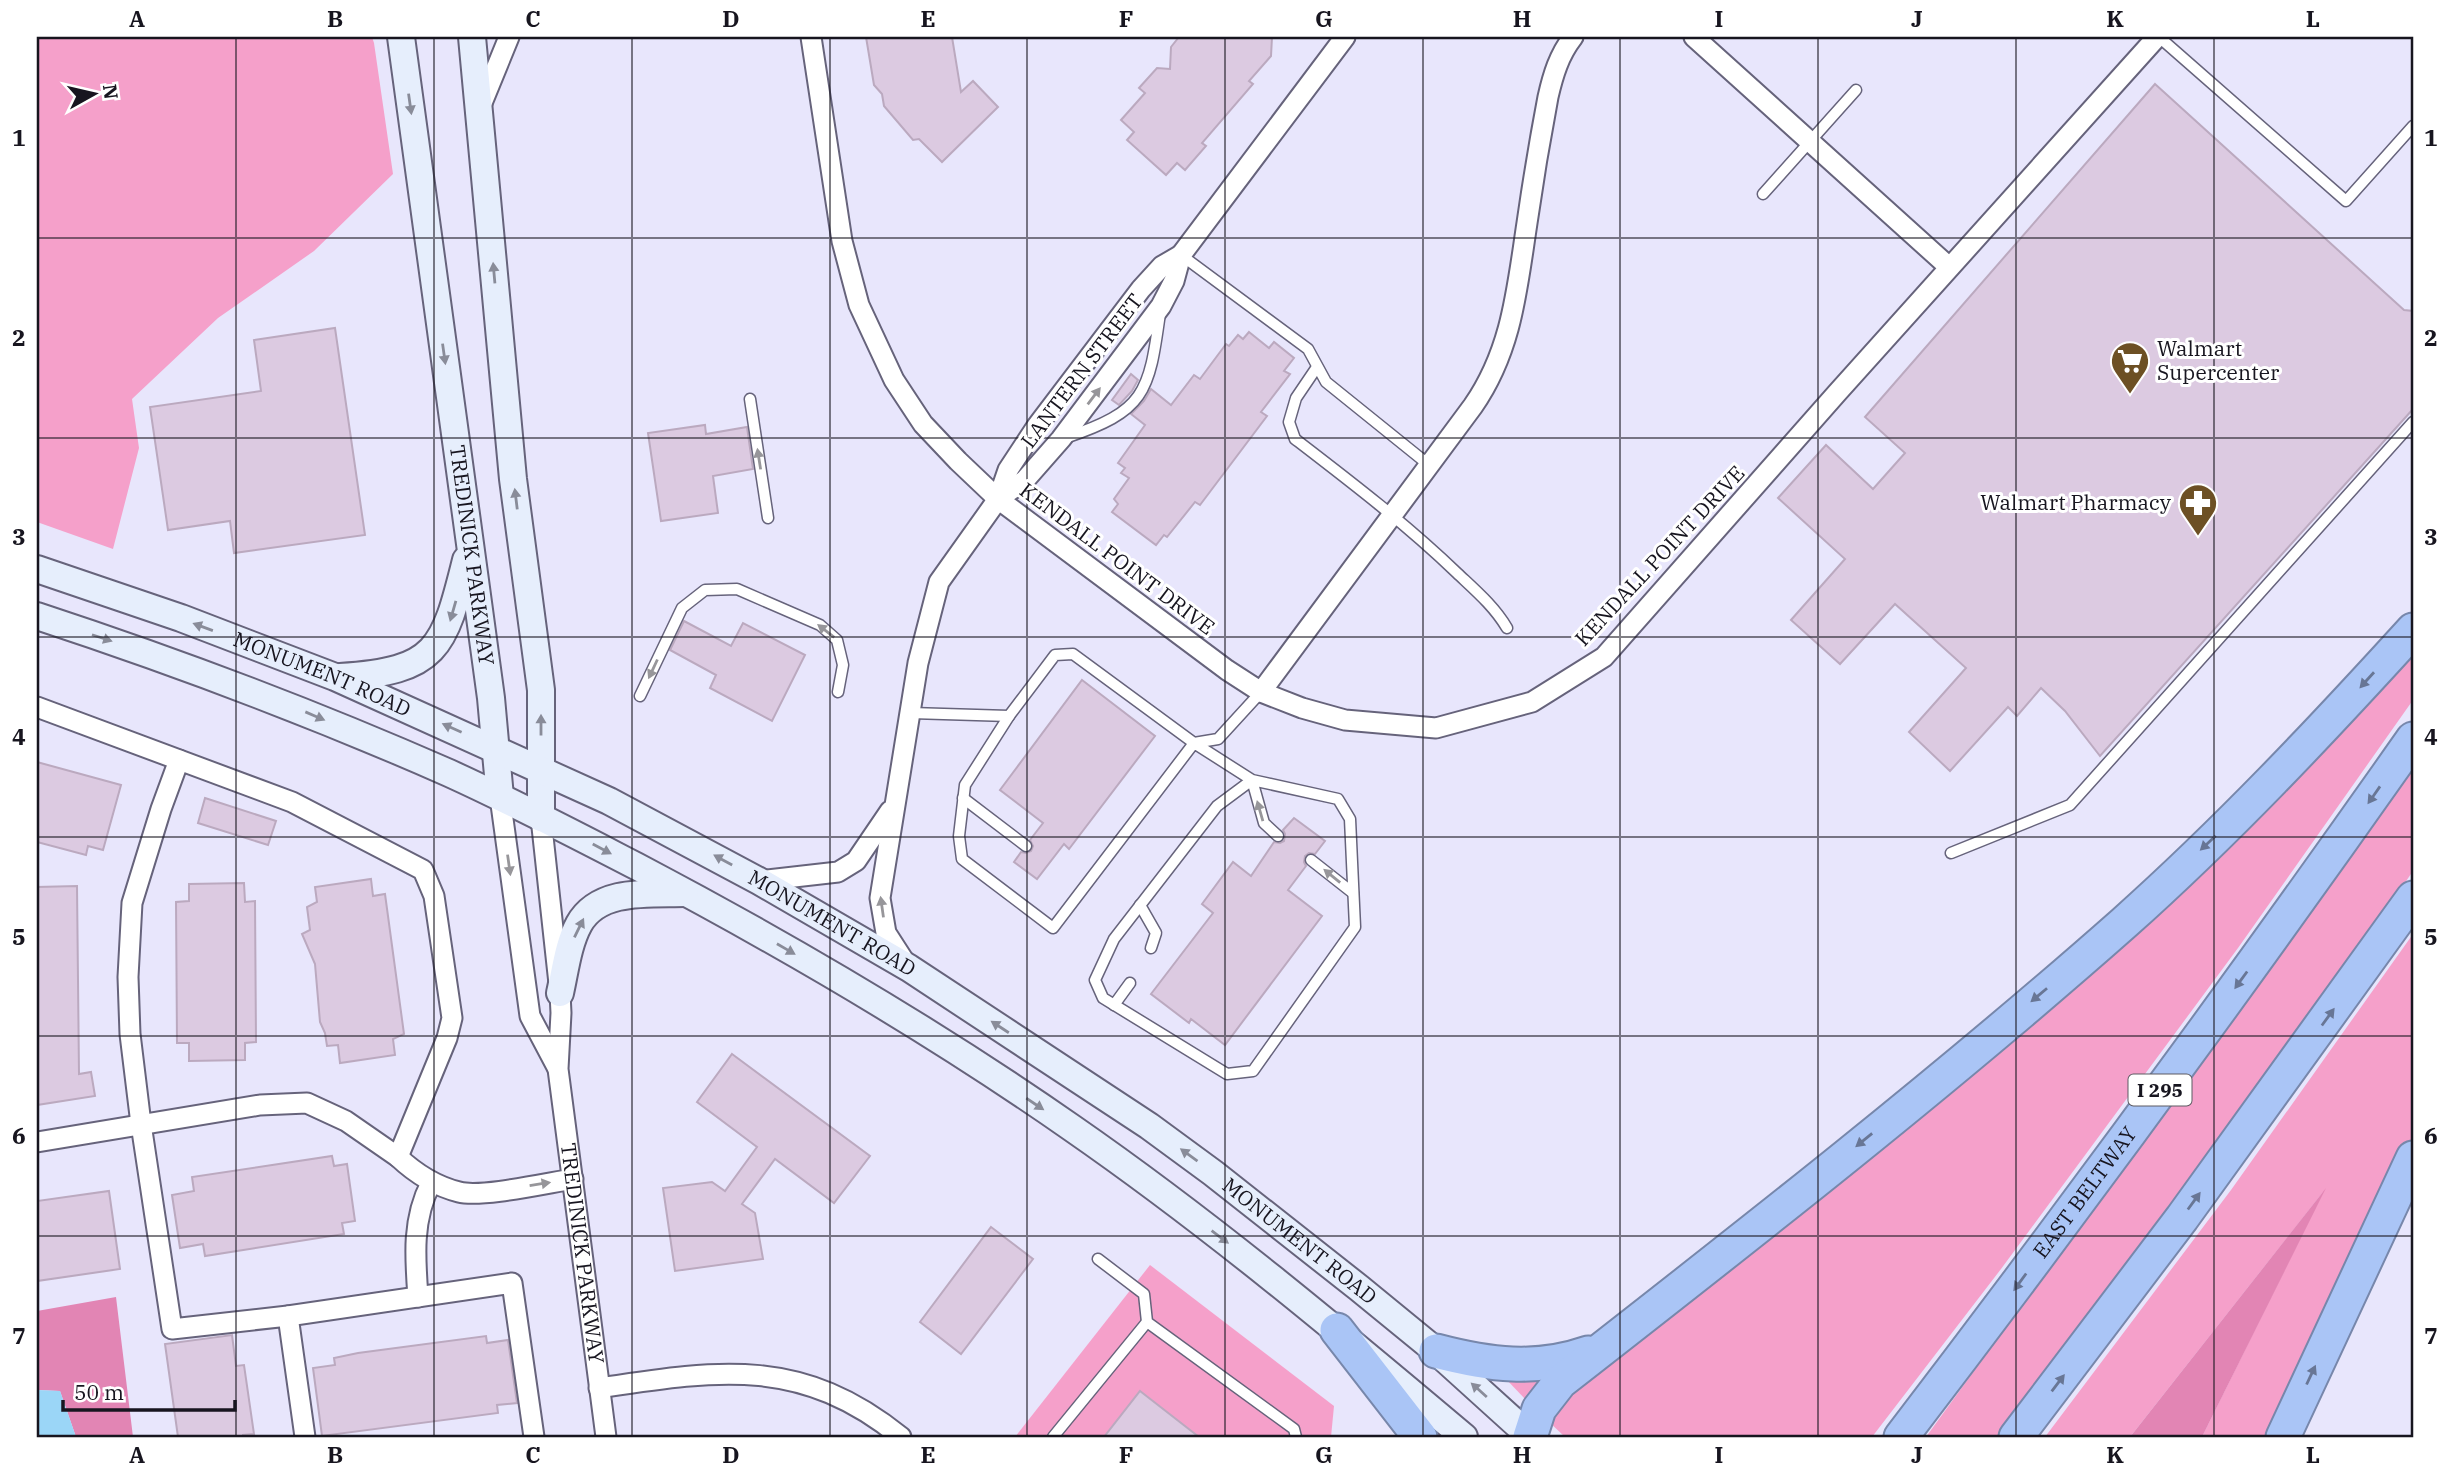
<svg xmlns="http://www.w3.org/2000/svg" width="2450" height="1474" viewBox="0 0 2450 1474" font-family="'IBM Plex Serif',serif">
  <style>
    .green { fill: #f5a0ca }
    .forest { fill: #e285b4 }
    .water { fill: #9bd6f7 }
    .building { fill: #dccae1; stroke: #bba9bf; stroke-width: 2 }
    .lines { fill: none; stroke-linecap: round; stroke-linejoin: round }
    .lane-casing { stroke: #66637b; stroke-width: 13 }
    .street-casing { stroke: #66637b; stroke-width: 23 }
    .secondary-casing { stroke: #66637b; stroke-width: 30 }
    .highway-casing { stroke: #7787ab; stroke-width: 37 }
    .lane { stroke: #fff; stroke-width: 10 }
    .street { stroke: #fff; stroke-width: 19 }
    .secondary { stroke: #e6eefc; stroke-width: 26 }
    .highway { stroke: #aac5f6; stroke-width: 33 }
    .oneway { fill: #898c99 }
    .oneway2 { fill: #97969a }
    .oneway3 { fill: #687695 }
    .grid { fill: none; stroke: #17151f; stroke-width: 2; stroke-opacity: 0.55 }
    .labels { text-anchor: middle; stroke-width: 6; stroke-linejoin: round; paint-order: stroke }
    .shield { fill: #fff; stroke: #5d5b62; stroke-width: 2 }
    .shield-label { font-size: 19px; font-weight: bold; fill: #17151f }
    .poi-label { font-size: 21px; fill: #17151f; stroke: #fff; text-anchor: start }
    .street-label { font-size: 21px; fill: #17151f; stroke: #fff }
    .neatline { fill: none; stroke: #17151f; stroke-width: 2.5 }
    .grid-label { font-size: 23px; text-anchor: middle; font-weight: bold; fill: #17151f }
  </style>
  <rect width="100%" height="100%" fill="#e8e6fc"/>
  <g class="green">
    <polygon points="37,37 372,37 374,43 393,174 314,251 218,318 132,399 139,448 113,549 37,522"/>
    <polygon points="2413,640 2413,700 2238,948 2001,1269 1872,1437 1565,1437 1548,1421 1551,1411 1772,1223"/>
    <polygon points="2413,766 2413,871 2334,986 2105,1299 2000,1437 1926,1437"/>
    <polygon points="2413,934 2413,1136 2272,1437 2202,1437 2323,1192 2130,1437 2045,1437 2231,1190"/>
    <polygon points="1150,1265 1334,1406 1331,1437 1015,1437"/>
    <polygon points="1505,1378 1542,1379 1526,1400"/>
  </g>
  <g class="forest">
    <polygon points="2326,1188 2202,1437 2130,1437"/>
    <polygon points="116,1297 133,1437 76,1437 60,1391 37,1390 37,1311"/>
  </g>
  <polygon class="water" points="37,1390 60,1391 76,1437 37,1437"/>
  <g class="building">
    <polygon points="866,37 952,37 961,92 973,81 998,107 942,162 919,139 913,140 884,106 882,94 874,85"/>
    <polygon points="1179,37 1272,37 1271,56 1249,81 1253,84 1202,143 1206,146 1185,170 1177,163 1166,175 1127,140 1134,132 1121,120 1145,93 1139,88 1157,68 1170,69 1171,47"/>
    <polygon points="2155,84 2404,310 2413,311 2413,409 2100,756 2065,711 2041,688 2017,716 2008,707 1950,771 1909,732 1966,668 1895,604 1840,664 1791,620 1845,559 1778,498 1826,445 1873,489 1905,453 1865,417"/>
    <polygon points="335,328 365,535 234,553 230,521 168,530 150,407 261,391 254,340"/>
    <polygon points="1249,332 1269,348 1274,342 1294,358 1284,371 1290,374 1261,412 1267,416 1200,505 1195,502 1167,537 1164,535 1156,545 1112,512 1118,504 1114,499 1129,478 1121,473 1125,468 1118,463 1145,425 1131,414 1144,401 1151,389 1171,405 1194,375 1200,379 1226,344 1229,346 1238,335 1243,339"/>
    <polygon points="1131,374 1138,380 1132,391 1119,405 1112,400"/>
    <polygon points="705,425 706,434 747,427 753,469 713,476 718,513 661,521 648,433"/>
    <polygon points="684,621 731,646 743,623 805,655 772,721 710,688 716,675 670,650"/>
    <polygon points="1082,680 1155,736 1069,849 1064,844 1037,879 1014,862 1021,852 1026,853 1031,851 1033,846 1030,840 1043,823 1000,790"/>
    <polygon points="37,762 121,785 103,850 88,846 86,855 37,842"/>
    <polygon points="205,798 276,821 268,845 198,823"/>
    <polygon points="1294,818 1325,841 1315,854 1309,853 1305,856 1304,862 1306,866 1288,890 1322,916 1225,1045 1191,1019 1189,1023 1151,994 1213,913 1202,904 1233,862 1251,876 1274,842 1280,843 1284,841 1285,834 1283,830"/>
    <polygon points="371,879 373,896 385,894 404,1034 393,1039 395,1055 340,1063 338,1045 327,1046 325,1033 320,1022 315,964 302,934 310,930 307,907 317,902 315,887"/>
    <polygon points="244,883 245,902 255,901 256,1042 245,1043 245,1060 189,1061 189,1043 177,1043 176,902 189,901 189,884"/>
    <polygon points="77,886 79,1074 91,1072 95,1096 37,1105 37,887"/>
    <polygon points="732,1054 870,1156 834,1203 775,1159 742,1204 755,1213 763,1259 675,1271 663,1188 712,1182 725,1191 757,1147 697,1102"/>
    <polygon points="332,1156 334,1166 347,1164 355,1221 342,1223 344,1234 205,1256 203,1244 180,1248 172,1195 194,1191 192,1177"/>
    <polygon points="109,1191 120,1269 37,1281 37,1201"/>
    <polygon points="991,1227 1033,1259 961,1354 920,1322"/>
    <polygon points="232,1335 236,1366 244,1365 254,1434 243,1435 243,1437 178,1437 165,1344"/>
    <polygon points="486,1336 487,1343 508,1340 517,1403 497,1405 498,1413 322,1436 313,1368 335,1365 334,1358 358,1353"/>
    <polygon points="1140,1391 1199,1437 1104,1437"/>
  </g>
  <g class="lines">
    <g class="lane-casing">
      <g id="lane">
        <polyline points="2159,37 2346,201 2413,126"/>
        <polyline points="1763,194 1856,90"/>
        <polyline points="1181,255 1308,349 1326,382 1429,465"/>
        <path d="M1317 367 1296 398 1289 422 1295 439C1351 482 1406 524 1457 573 1475 590 1494 606 1507 628"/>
        <polyline points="750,399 768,518"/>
        <path d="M1065 438C1145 411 1149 394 1160 313"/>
        <polyline points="640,696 682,608 705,590 737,589 820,625 837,640 843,665 838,692"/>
        <polyline points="911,713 1009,716 1055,655 1073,654 1194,743 1218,739 1261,692"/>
        <polyline points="1009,716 965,785 959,836 962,859 1053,928 1194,743 1252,780 1338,799 1350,819 1355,927 1253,1071 1227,1074 1103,998 1095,980 1114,939 1217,806 1252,780 1264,823 1278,836"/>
        <polyline points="963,798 1026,846"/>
        <polyline points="1951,853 2070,805 2413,422"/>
        <polyline points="1311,860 1353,893"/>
        <polyline points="1140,905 1156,933 1151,948"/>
        <polyline points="1114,1005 1130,983"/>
        <polyline points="1098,1259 1144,1294 1147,1322 1294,1429 1296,1437"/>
        <polyline points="1053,1437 1147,1322"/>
      </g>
    </g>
    <g class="street-casing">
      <g id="street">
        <polyline points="811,37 842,241 859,305 894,380 923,424 958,461 998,499 1227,670 1261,692 1302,708 1345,720 1436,728 1532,702 1604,657 1837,393 2157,37"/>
        <polyline points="1694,37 1949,267"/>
        <polyline points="480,108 509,37"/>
        <polyline points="998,499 1025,480 1061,439 1161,306 1174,281 1181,255 1345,37"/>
        <path d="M1261 692 1473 406C1512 350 1517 289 1527 223 1533 181 1540 139 1548 97 1553 75 1559 55 1573 37"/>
        <polyline points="37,707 292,802 423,870 434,896 452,1018 447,1038 398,1157 346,1121 307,1103 260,1105 37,1142"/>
        <polyline points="179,760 161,809 132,903 128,977 130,1034 141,1124 172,1329 288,1316 512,1283 534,1437"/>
        <polyline points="500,797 530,1016 557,1067"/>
        <path id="s1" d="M541 818 560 993 561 1013 558 1069 606 1437"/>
        <polyline points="759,881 838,872 856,861 890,811"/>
        <polyline points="906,964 886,933 880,898 918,663 939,582 998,499 1008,470 1037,426 1141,289 1162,266 1181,255"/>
        <path d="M398 1157C416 1174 435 1186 459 1192 481 1198 547 1183 573 1179"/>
        <path d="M418 1297C415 1257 412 1219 431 1183"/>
        <polyline points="288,1316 305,1437"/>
        <path d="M599 1388C718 1370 801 1356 901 1437"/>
      </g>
    </g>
    <g class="secondary-casing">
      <g id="secondary">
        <path id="s2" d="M401 37 491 698 500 797"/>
        <polyline points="472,37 513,479 541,690 541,818"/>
        <path id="s3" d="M37 569 181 618 335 677 609 801 759 881 909 968 1149 1126 1213 1173 1359 1288 1436 1351 1531 1437"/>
        <path d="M37 616C177 662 315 714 449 773 513 802 574 834 636 866 786 945 933 1031 1072 1128 1209 1223 1337 1330 1464 1437"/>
        <path d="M340 677C437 671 444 649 466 560"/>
        <path d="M560 993C565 971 568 944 579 924 599 888 650 894 685 893"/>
      </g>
    </g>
    <g class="highway-casing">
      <g id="highway">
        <polyline points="1337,1330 1420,1437"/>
        <path d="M1436 1351C1489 1365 1536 1371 1588 1353"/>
        <path d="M1530 1437 1539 1409 1560 1382C1751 1233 1943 1083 2124 923 2227 831 2321 731 2413 630"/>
        <path id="s4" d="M1901 1437C2076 1208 2247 975 2413 739"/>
        <polyline points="2016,1437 2182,1218 2413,898"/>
        <polyline points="2283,1437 2413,1158"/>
      </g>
    </g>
    <use href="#lane" class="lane"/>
    <use href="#street" class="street"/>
    <use href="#secondary" class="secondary"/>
    <use href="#highway" class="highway"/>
  </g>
  <defs><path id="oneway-solid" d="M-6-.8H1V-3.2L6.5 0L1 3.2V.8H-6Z" transform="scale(1.75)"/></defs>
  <g class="oneway">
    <use href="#oneway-solid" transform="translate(410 104) rotate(82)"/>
    <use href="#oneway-solid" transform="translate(494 273) rotate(-95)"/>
    <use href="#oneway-solid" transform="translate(444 354) rotate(82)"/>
    <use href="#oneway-solid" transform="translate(516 499) rotate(-97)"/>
    <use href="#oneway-solid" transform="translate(453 611) rotate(106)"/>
    <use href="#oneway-solid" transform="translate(203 627) rotate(-160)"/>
    <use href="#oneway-solid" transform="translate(102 638) rotate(18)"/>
    <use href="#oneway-solid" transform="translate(315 716) rotate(23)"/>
    <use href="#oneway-solid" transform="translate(541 725) rotate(-90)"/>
    <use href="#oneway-solid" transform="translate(452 728) rotate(-156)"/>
    <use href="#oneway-solid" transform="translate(602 849) rotate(28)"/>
    <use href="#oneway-solid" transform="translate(723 860) rotate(-151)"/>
    <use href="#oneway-solid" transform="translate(579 928) rotate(-64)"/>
    <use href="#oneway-solid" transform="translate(786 949) rotate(30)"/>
    <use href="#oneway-solid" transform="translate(1000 1027) rotate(-147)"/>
    <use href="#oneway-solid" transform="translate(1035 1104) rotate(34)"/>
    <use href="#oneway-solid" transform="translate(1189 1155) rotate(-144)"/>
    <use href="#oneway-solid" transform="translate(1220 1237) rotate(37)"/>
    <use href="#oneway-solid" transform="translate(1479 1390) rotate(-138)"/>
  </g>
  <g class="oneway2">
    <use href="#oneway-solid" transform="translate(1094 396) rotate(-53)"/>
    <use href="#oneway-solid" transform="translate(759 459) rotate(-99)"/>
    <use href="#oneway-solid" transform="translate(826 631) rotate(-142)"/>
    <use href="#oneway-solid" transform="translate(653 669) rotate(115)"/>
    <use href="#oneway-solid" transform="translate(1260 811) rotate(-106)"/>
    <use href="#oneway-solid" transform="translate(509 865) rotate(82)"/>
    <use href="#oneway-solid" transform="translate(1332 876) rotate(-141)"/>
    <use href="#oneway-solid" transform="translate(882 907) rotate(-98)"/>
    <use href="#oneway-solid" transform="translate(540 1184) rotate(-9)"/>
  </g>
  <g class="oneway3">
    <use href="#oneway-solid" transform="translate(2367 680) rotate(132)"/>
    <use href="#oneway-solid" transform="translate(2374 795) rotate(125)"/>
    <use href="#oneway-solid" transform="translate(2208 843) rotate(137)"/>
    <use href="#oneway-solid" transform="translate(2241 980) rotate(126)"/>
    <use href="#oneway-solid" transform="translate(2039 995) rotate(140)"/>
    <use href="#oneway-solid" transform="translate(2328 1017) rotate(-54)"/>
    <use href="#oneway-solid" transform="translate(1864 1140) rotate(141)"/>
    <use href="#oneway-solid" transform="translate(2194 1201) rotate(-54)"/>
    <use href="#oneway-solid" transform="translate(2020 1282) rotate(126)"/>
    <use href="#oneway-solid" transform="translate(2311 1375) rotate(-65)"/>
    <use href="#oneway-solid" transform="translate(2058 1383) rotate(-53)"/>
  </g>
  <path class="grid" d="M236 37V1437M434 37V1437M632 37V1437M830 37V1437M1027 37V1437M1225 37V1437M1423 37V1437M1620 37V1437M1818 37V1437M2016 37V1437M2214 37V1437M37 238H2413M37 438H2413M37 637H2413M37 837H2413M37 1036H2413M37 1236H2413"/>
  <defs>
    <g id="supermarket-pin" transform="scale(2.0125)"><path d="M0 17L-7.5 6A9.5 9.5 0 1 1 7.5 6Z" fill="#6d5024" stroke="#fff"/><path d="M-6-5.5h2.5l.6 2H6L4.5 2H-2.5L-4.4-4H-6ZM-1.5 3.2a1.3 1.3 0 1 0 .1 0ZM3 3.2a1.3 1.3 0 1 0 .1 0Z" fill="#fff"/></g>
    <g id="pharmacy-pin" transform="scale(2.0125)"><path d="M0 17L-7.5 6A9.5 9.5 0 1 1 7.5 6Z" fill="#6d5024" stroke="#fff"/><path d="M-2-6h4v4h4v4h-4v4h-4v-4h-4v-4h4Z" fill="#fff"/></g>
  </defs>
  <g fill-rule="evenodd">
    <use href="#supermarket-pin" x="2130" y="361"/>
    <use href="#pharmacy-pin" x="2198" y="503"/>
  </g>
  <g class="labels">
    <rect class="shield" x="2128.5" y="1074.5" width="63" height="31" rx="5"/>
    <g class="shield-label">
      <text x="2160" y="1097">I 295</text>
    </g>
    <g class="poi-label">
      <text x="2157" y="356">Walmart<tspan x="2157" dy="24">Supercenter</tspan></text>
      <text x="2171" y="510" text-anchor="end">Walmart Pharmacy</text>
    </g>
    <g class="street-label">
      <text transform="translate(1082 371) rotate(-53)" y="7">LANTERN STREET</text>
      <text dy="7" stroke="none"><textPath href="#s2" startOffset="523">TREDINICK PARKWAY</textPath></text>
      <text transform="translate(1660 556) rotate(-47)" y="7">KENDALL POINT DRIVE</text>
      <text transform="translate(1117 559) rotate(37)" y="7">KENDALL POINT DRIVE</text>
      <text dy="7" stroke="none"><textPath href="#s3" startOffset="304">MONUMENT ROAD</textPath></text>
      <text dy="7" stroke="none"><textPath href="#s3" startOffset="872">MONUMENT ROAD</textPath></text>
      <text dy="7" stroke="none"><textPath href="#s4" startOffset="306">EAST BELTWAY</textPath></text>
      <text dy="7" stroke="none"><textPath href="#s3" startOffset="1438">MONUMENT ROAD</textPath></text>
      <text dy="7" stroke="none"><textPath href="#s1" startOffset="438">TREDINICK PARKWAY</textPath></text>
    </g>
  </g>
  <rect width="2450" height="1474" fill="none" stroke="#ffffff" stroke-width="77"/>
  <g transform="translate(94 94) rotate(82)" stroke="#ffffff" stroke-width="5" paint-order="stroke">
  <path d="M0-5L12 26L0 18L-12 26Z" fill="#17151f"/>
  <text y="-10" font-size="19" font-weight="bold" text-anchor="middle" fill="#17151f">N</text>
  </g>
  <path d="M63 1400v10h172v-10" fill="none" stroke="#17151f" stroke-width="3.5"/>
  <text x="74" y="1400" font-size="21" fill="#17151f" stroke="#ffffff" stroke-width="5" paint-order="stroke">50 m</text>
  <rect x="38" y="38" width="2374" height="1398" class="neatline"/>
  <g class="grid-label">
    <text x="137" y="27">A</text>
    <text x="335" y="27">B</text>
    <text x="533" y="27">C</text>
    <text x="731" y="27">D</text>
    <text x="928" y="27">E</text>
    <text x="1126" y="27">F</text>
    <text x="1324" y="27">G</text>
    <text x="1522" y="27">H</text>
    <text x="1719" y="27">I</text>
    <text x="1917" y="27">J</text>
    <text x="2115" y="27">K</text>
    <text x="2313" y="27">L</text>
    <text x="19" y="146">1</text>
    <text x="2431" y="146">1</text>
    <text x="19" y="346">2</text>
    <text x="2431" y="346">2</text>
    <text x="19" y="545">3</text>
    <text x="2431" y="545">3</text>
    <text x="19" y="745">4</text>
    <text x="2431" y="745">4</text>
    <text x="19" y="945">5</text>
    <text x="2431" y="945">5</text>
    <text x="19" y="1144">6</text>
    <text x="2431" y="1144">6</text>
    <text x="19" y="1344">7</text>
    <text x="2431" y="1344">7</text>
    <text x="137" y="1463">A</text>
    <text x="335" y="1463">B</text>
    <text x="533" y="1463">C</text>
    <text x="731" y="1463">D</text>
    <text x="928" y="1463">E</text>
    <text x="1126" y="1463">F</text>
    <text x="1324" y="1463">G</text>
    <text x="1522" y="1463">H</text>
    <text x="1719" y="1463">I</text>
    <text x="1917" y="1463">J</text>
    <text x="2115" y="1463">K</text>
    <text x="2313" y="1463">L</text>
  </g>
</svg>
